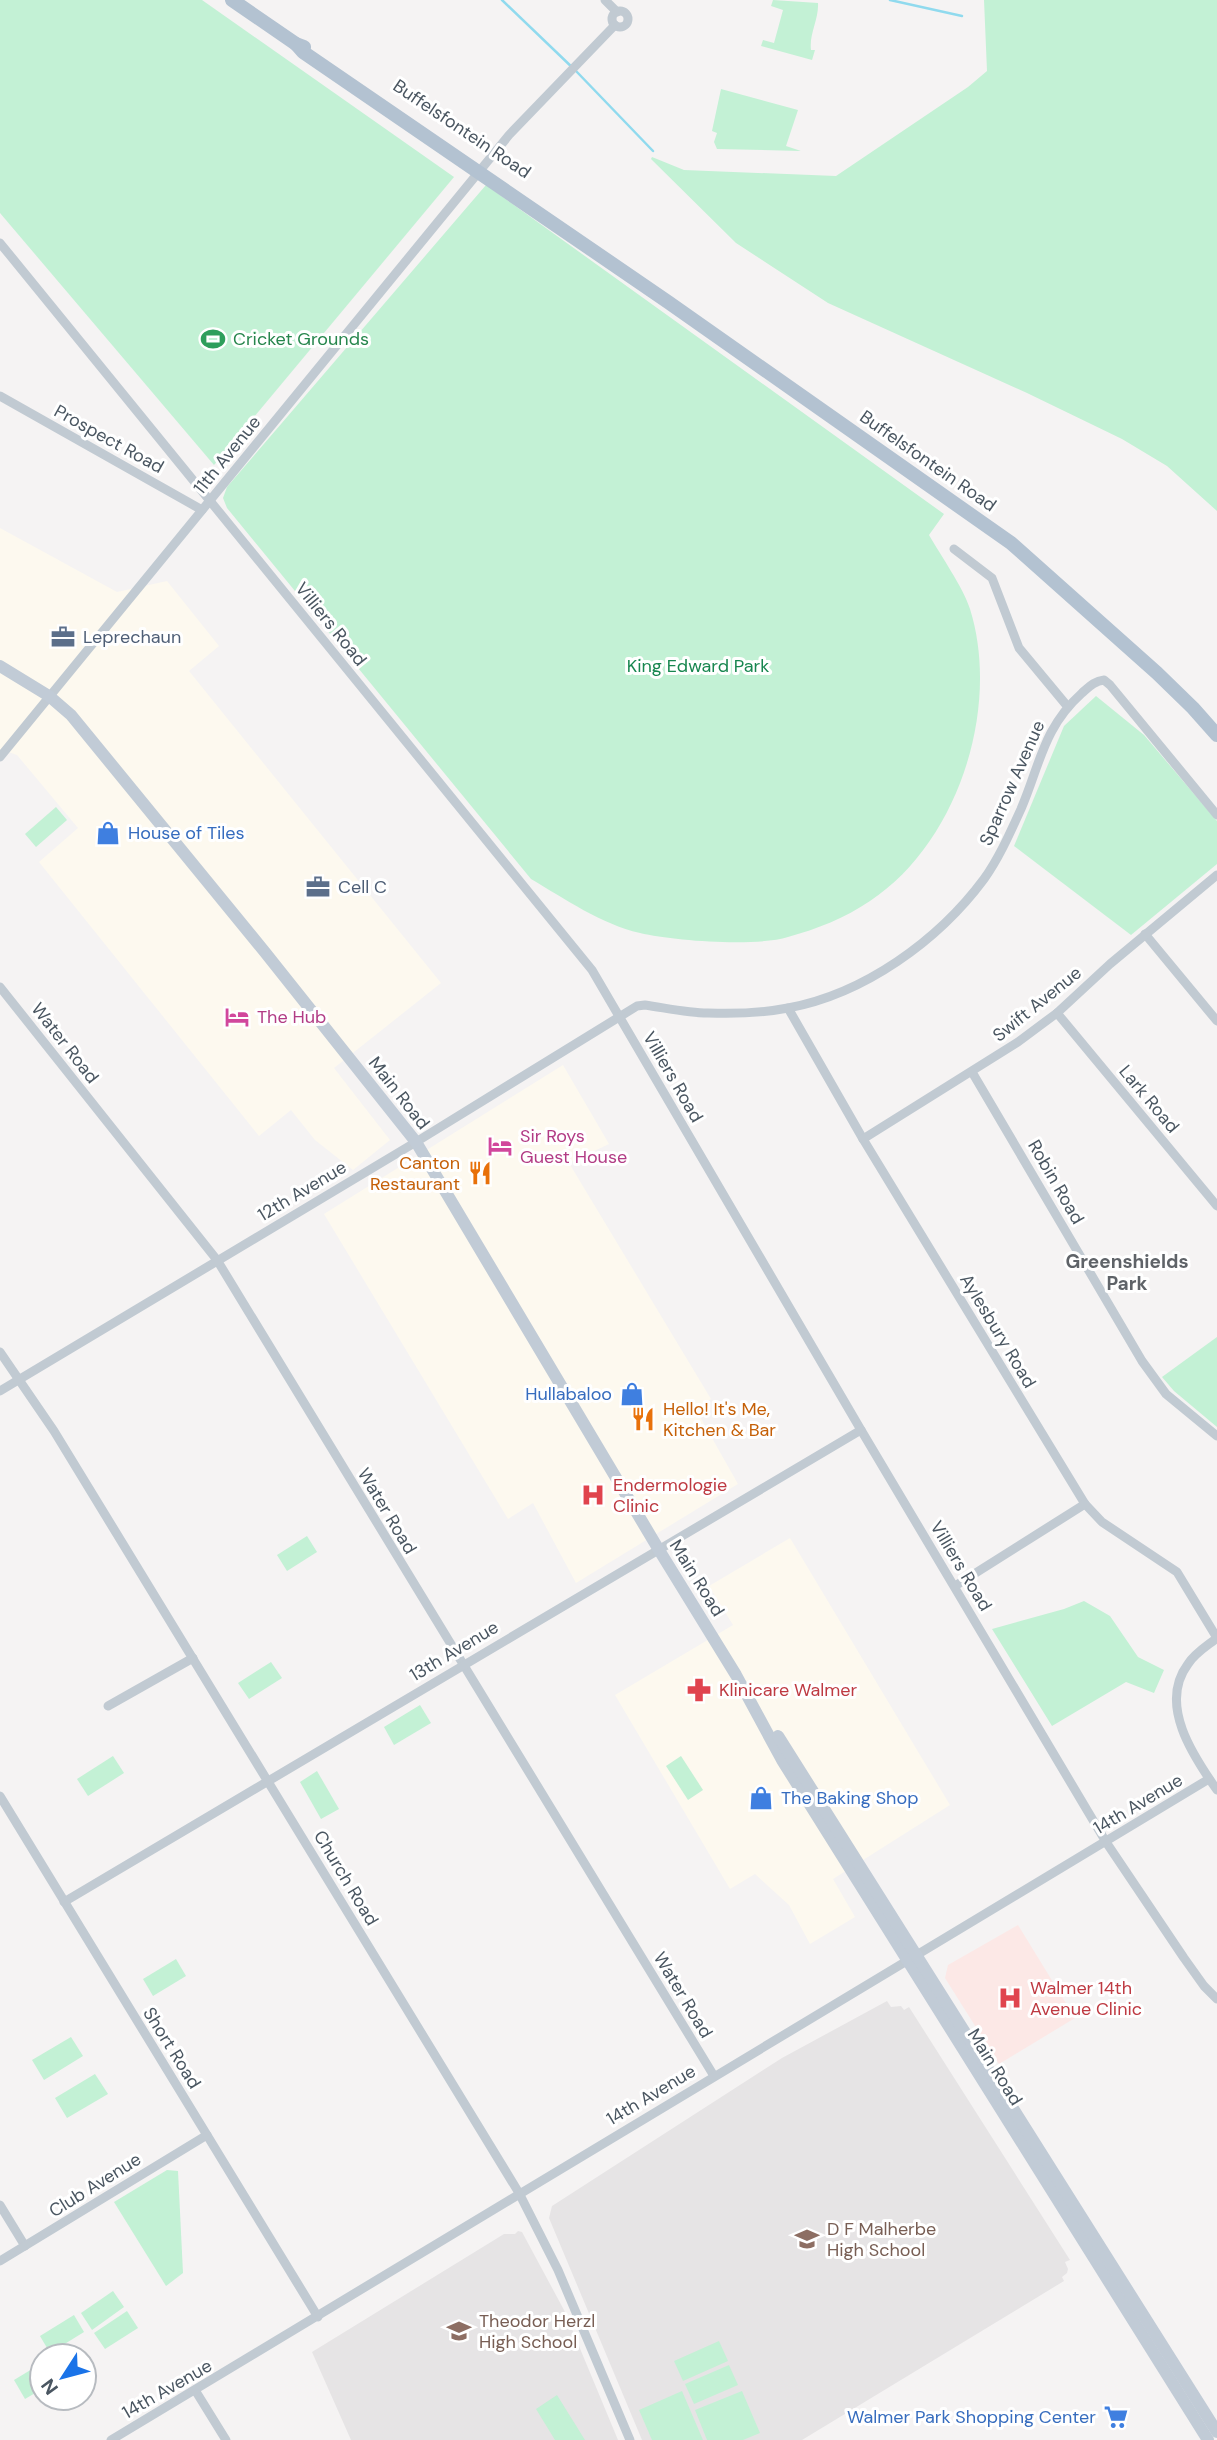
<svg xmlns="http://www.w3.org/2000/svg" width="1217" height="2440" viewBox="0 0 1217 2440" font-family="'DM Sans',sans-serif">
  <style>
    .commercial { fill: #fdf9ef }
    .education { fill: #e6e4e5 }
    .medical { fill: #fce8e6 }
    .green { fill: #c3f1d5 }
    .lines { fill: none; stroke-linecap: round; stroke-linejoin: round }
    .stream { stroke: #90daee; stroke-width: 2.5 }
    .street { stroke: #c1cad2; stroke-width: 9 }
    .secondary { stroke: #c1cbd6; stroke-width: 12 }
    .primary { stroke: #b3c2d1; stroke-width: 14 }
    .labels { text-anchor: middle; stroke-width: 6; stroke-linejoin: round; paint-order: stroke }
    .street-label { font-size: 18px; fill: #4a5661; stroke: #fff }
    .leisure-label { font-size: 18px; fill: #27864d; stroke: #fff; text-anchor: start }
    .service-label { font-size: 18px; fill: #4e5e75; stroke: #fff; text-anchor: start }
    .park-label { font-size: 18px; fill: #17864f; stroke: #fff }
    .shop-label { font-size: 18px; fill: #366cbe; stroke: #fff; text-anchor: start }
    .hotel-label { font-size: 18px; fill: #b23c85; stroke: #fff; text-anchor: start }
    .food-label { font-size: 18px; fill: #c56008; stroke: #fff; text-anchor: end }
    .health-label { font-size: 18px; fill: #be3a42; stroke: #fff; text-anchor: start }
    .education-label { font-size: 18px; fill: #785e54; stroke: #fff; text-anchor: start }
    .neighbourhood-label { font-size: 19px; font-weight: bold; fill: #5f6368; stroke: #fff }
  </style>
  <rect width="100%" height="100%" fill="#f5f3f3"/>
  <g class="commercial">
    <polygon points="0,528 117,592 167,581 219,646 189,671 441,983 334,1068 390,1140 353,1170 315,1140 291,1110 259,1136 39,862 78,828 17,755 0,749"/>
    <polygon points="563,1065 609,1144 569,1163 711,1399 695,1408 738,1484 576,1583 533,1503 508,1519 324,1214"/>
    <polygon points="790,1538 950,1805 833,1879 855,1917 810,1944 789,1905 755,1874 730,1889 615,1695 733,1625 709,1586"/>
  </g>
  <g class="education">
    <polygon points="887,2001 891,2007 901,2006 904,2010 909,2007 1070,2260 1065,2262 1068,2269 1067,2273 1062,2277 1064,2281 802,2440 642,2440 549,2218 552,2206 782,2058"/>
    <polygon points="518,2231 522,2232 564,2310 618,2440 351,2440 312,2352 504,2234 515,2234"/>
  </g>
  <polygon class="medical" points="1018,1925 1075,2018 999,2064 945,1978 948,1965"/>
  <g class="green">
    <polygon points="0,0 202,0 454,177 214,465 0,213"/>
    <path d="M773 0 818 3C819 19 809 34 811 50H815L812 60 761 46 763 40 774 43 783 10 771 6Z"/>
    <polygon points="984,0 1217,0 1217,511 1167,466 1122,439 1027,393 828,303 736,243 651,159 652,157 684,170 836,176 968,87 987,71"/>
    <polygon points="721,89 798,110 786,146 801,151 717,149 714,142 717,133 712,131"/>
    <path d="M486 185 944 514 929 535C941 556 963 587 970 609 1001 708 958 843 870 901 845 918 817 929 788 937 756 947 673 941 640 933 601 924 565 899 531 879L227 508 223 498 227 487Z"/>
    <polygon points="1096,696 1144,735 1217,821 1217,864 1131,935 1014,846 1064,726"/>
    <polygon points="56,807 67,820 36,847 25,834"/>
    <polygon points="1217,1337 1217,1427 1174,1391 1162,1377"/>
    <polygon points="307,1536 317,1552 287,1571 277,1555"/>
    <polygon points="1084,1601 1110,1616 1138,1657 1164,1670 1154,1693 1126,1682 1052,1726 992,1629 1064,1609"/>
    <polygon points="271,1662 282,1678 249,1699 238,1683"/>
    <polygon points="420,1705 431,1723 394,1745 384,1727"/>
    <polygon points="113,1756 124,1773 88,1796 77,1779"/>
    <polygon points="681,1756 703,1790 688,1800 666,1766"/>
    <polygon points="317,1771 339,1809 321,1819 300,1782"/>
    <polygon points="176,1959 186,1976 153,1996 143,1979"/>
    <polygon points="71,2037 83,2056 44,2080 32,2060"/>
    <polygon points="95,2074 108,2094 67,2118 55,2098"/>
    <polygon points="167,2170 178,2171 183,2273 166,2286 114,2202"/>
    <polygon points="113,2291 124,2307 92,2330 81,2313"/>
    <polygon points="127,2311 138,2328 105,2349 94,2333"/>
    <polygon points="74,2315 84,2332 50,2353 40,2336"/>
    <polygon points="719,2341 728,2361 683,2381 674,2361"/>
    <polygon points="42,2363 42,2389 25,2399 14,2380"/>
    <polygon points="729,2365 738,2385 694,2404 685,2384"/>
    <polygon points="682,2391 703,2440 652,2440 639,2410"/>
    <polygon points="742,2391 760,2433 743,2440 707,2440 695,2410"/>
    <polygon points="557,2395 585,2440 555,2440 536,2409"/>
  </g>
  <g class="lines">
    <g class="stream">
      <polyline points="502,0 576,71 653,151"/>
      <polyline points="890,0 962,16"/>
    </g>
    <g class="street">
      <polyline points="605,0 617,12"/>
      <circle cx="620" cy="19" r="8"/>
      <polyline points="0,243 592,970 861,1430 1106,1842 1184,1958 1204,1986 1217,1999"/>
      <polyline points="0,396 202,510"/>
      <polyline points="954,549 992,578 1019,648 1068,707"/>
      <polyline points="0,757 509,135 615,25"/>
      <polyline points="1145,934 1217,1021"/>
      <polyline points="0,987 217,1260 714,2076"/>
      <polyline points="788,1008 863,1139 1085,1504 1102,1522 1177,1572 1217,1638"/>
      <polyline points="1057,1013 1217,1206"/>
      <polyline points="972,1072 1142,1361 1166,1394 1217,1436"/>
      <polyline points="863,1139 1018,1042 1057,1013 1110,964 1217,875"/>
      <polyline points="0,1352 54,1431 519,2193 558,2270 630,2440"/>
      <path d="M0 1391 416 1142 637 1006 645 1005C666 1008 688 1013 708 1013 734 1014 762 1013 788 1008 864 994 938 941 984 879 999 858 1010 833 1021 809 1040 765 1043 728 1082 693 1089 687 1094 681 1104 680L1110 685 1217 815"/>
      <polyline points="955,1586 1085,1504"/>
      <path d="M1217 1638C1207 1646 1195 1653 1188 1664 1158 1704 1193 1756 1217 1790"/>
      <polyline points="108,1706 193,1658"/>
      <polyline points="0,1796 318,2317"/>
      <polyline points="64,1902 861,1430"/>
      <polyline points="0,2205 25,2246"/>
      <polyline points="0,2261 207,2135"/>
      <polyline points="195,2390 226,2440"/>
      <polyline points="111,2440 1209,1779"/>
    </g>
    <g class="secondary">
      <polyline points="0,666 49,696 71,715 264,951 416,1142 659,1550 736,1675 782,1760 1208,2440"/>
      <polyline points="778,1736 1217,2432"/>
    </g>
    <g class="primary">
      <polyline points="232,0 296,44 304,47"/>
      <polyline points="296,44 303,52 668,302 1011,543 1157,673 1193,708 1217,735"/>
    </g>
  </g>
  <defs>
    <g id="stadium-bare" transform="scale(1.89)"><path d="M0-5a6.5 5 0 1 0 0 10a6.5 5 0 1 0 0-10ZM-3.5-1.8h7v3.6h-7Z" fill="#2e9e5b" stroke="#fff" stroke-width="2.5" paint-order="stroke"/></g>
    <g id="office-bare" transform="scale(1.89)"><path d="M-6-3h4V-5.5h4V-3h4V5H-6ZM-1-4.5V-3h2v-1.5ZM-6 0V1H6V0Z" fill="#5c6f8a" stroke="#fff" stroke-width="2.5" paint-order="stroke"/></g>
    <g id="shop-bare" transform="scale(1.89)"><path d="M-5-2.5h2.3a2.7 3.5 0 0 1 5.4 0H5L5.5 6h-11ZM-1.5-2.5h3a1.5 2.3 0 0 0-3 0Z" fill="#3f7fe0" stroke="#fff" stroke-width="2.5" paint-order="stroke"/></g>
    <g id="hotel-bare" transform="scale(1.89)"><path d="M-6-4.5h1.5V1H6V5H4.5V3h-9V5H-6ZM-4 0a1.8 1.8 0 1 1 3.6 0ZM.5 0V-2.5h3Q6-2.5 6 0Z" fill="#d1479c" stroke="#fff" stroke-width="2.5" paint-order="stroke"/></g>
    <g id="restaurant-bare" transform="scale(1.89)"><path d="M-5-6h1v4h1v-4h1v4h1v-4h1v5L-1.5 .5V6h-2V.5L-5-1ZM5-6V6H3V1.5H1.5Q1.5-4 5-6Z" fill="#e8710a" stroke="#fff" stroke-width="2.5" paint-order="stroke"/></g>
    <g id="hospital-bare" transform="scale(1.89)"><path d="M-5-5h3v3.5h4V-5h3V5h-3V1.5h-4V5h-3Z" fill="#e0444e" stroke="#fff" stroke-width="2.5" paint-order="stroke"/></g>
    <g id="pharmacy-bare" transform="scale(1.89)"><path d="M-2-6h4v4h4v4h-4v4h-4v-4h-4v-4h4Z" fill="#e0444e" stroke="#fff" stroke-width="2.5" paint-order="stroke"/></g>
    <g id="school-bare" transform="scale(1.89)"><path d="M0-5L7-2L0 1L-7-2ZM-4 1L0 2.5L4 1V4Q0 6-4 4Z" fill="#8d6e63" stroke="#fff" stroke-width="2.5" paint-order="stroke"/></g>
    <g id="supermarket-bare" transform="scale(1.89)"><path d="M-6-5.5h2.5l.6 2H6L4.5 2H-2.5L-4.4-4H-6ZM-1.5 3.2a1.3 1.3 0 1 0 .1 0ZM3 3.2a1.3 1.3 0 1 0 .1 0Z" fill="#3f7fe0" stroke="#fff" stroke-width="2.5" paint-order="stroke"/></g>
  </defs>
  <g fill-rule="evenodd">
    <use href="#stadium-bare" x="213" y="339"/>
    <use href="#office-bare" x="63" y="637"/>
    <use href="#shop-bare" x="108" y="833"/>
    <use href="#office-bare" x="318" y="887"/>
    <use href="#hotel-bare" x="237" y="1017"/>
    <use href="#hotel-bare" x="500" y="1146"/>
    <use href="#restaurant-bare" x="480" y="1173"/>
    <use href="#shop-bare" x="632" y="1394"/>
    <use href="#restaurant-bare" x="643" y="1419"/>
    <use href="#hospital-bare" x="593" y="1495"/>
    <use href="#pharmacy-bare" x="699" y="1690"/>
    <use href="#shop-bare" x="761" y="1798"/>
    <use href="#hospital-bare" x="1010" y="1998"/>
    <use href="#school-bare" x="807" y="2239"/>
    <use href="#school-bare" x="459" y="2331"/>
    <use href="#supermarket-bare" x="1116" y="2417"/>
  </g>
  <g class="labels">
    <g class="street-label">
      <text transform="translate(462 129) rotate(34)" y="6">Buffelsfontein Road</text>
      <text transform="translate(109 439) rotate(29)" y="6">Prospect Road</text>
      <text transform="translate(227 455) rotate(-51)" y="6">11th Avenue</text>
      <text transform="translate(928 461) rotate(35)" y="6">Buffelsfontein Road</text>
      <text transform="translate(331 624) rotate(51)" y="6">Villiers Road</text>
      <text transform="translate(1012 783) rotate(-66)" y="6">Sparrow Avenue</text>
      <text transform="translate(1037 1004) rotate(-39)" y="6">Swift Avenue</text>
      <text transform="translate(65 1043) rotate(52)" y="6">Water Road</text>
      <text transform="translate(673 1077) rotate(60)" y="6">Villiers Road</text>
      <text transform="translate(399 1093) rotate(52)" y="6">Main Road</text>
      <text transform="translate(1149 1099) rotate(50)" y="6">Lark Road</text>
      <text transform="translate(1056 1182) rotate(60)" y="6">Robin Road</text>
      <text transform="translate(302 1191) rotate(-31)" y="6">12th Avenue</text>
      <text transform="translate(998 1331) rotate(59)" y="6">Aylesbury Road</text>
      <text transform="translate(387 1511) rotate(59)" y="6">Water Road</text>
      <text transform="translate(961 1566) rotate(59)" y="6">Villiers Road</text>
      <text transform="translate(697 1578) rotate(58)" y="6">Main Road</text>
      <text transform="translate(454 1651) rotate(-31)" y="6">13th Avenue</text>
      <text transform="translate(1138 1804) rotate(-31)" y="6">14th Avenue</text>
      <text transform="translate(346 1878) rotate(59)" y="6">Church Road</text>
      <text transform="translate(683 1995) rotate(59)" y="6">Water Road</text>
      <text transform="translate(172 2048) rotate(58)" y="6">Short Road</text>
      <text transform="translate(995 2067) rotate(58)" y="6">Main Road</text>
      <text transform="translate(651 2095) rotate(-31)" y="6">14th Avenue</text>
      <text transform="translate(95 2185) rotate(-32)" y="6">Club Avenue</text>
      <text transform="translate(167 2389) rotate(-30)" y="6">14th Avenue</text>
    </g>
    <g class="leisure-label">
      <text x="233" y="345">Cricket Grounds</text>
    </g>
    <g class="service-label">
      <text x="83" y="643">Leprechaun</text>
      <text x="338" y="893">Cell C</text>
    </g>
    <g class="park-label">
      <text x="698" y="672">King Edward Park</text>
    </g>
    <g class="shop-label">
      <text x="128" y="839">House of Tiles</text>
      <text x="612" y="1400" text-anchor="end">Hullabaloo</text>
      <text x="781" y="1804">The Baking Shop</text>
      <text x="1096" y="2423" text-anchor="end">Walmer Park Shopping Center</text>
    </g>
    <g class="hotel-label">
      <text x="257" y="1023">The Hub</text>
      <text x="520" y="1142">Sir Roys<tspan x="520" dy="21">Guest House</tspan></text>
    </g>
    <g class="food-label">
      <text x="460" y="1169">Canton<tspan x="460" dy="21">Restaurant</tspan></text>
      <text x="663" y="1415" text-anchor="start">Hello! It's Me,<tspan x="663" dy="21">Kitchen &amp; Bar</tspan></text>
    </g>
    <g class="health-label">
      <text x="613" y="1491">Endermologie<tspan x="613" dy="21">Clinic</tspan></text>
      <text x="719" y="1696">Klinicare Walmer</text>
      <text x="1030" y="1994">Walmer 14th<tspan x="1030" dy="21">Avenue Clinic</tspan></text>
    </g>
    <g class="education-label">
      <text x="827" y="2235">D F Malherbe<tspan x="827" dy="21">High School</tspan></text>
      <text x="479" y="2327">Theodor Herzl<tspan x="479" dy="21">High School</tspan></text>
    </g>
    <g class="neighbourhood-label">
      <text x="1127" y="1268">Greenshields<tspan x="1127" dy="22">Park</tspan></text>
    </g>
  </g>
  <g transform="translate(63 2377) rotate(234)"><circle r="33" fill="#ffffff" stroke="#b7bbc0" stroke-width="2"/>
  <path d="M0-5L12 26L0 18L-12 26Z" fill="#1a73e8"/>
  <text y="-10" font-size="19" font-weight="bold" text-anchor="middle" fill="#4a5661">N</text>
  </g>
</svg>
